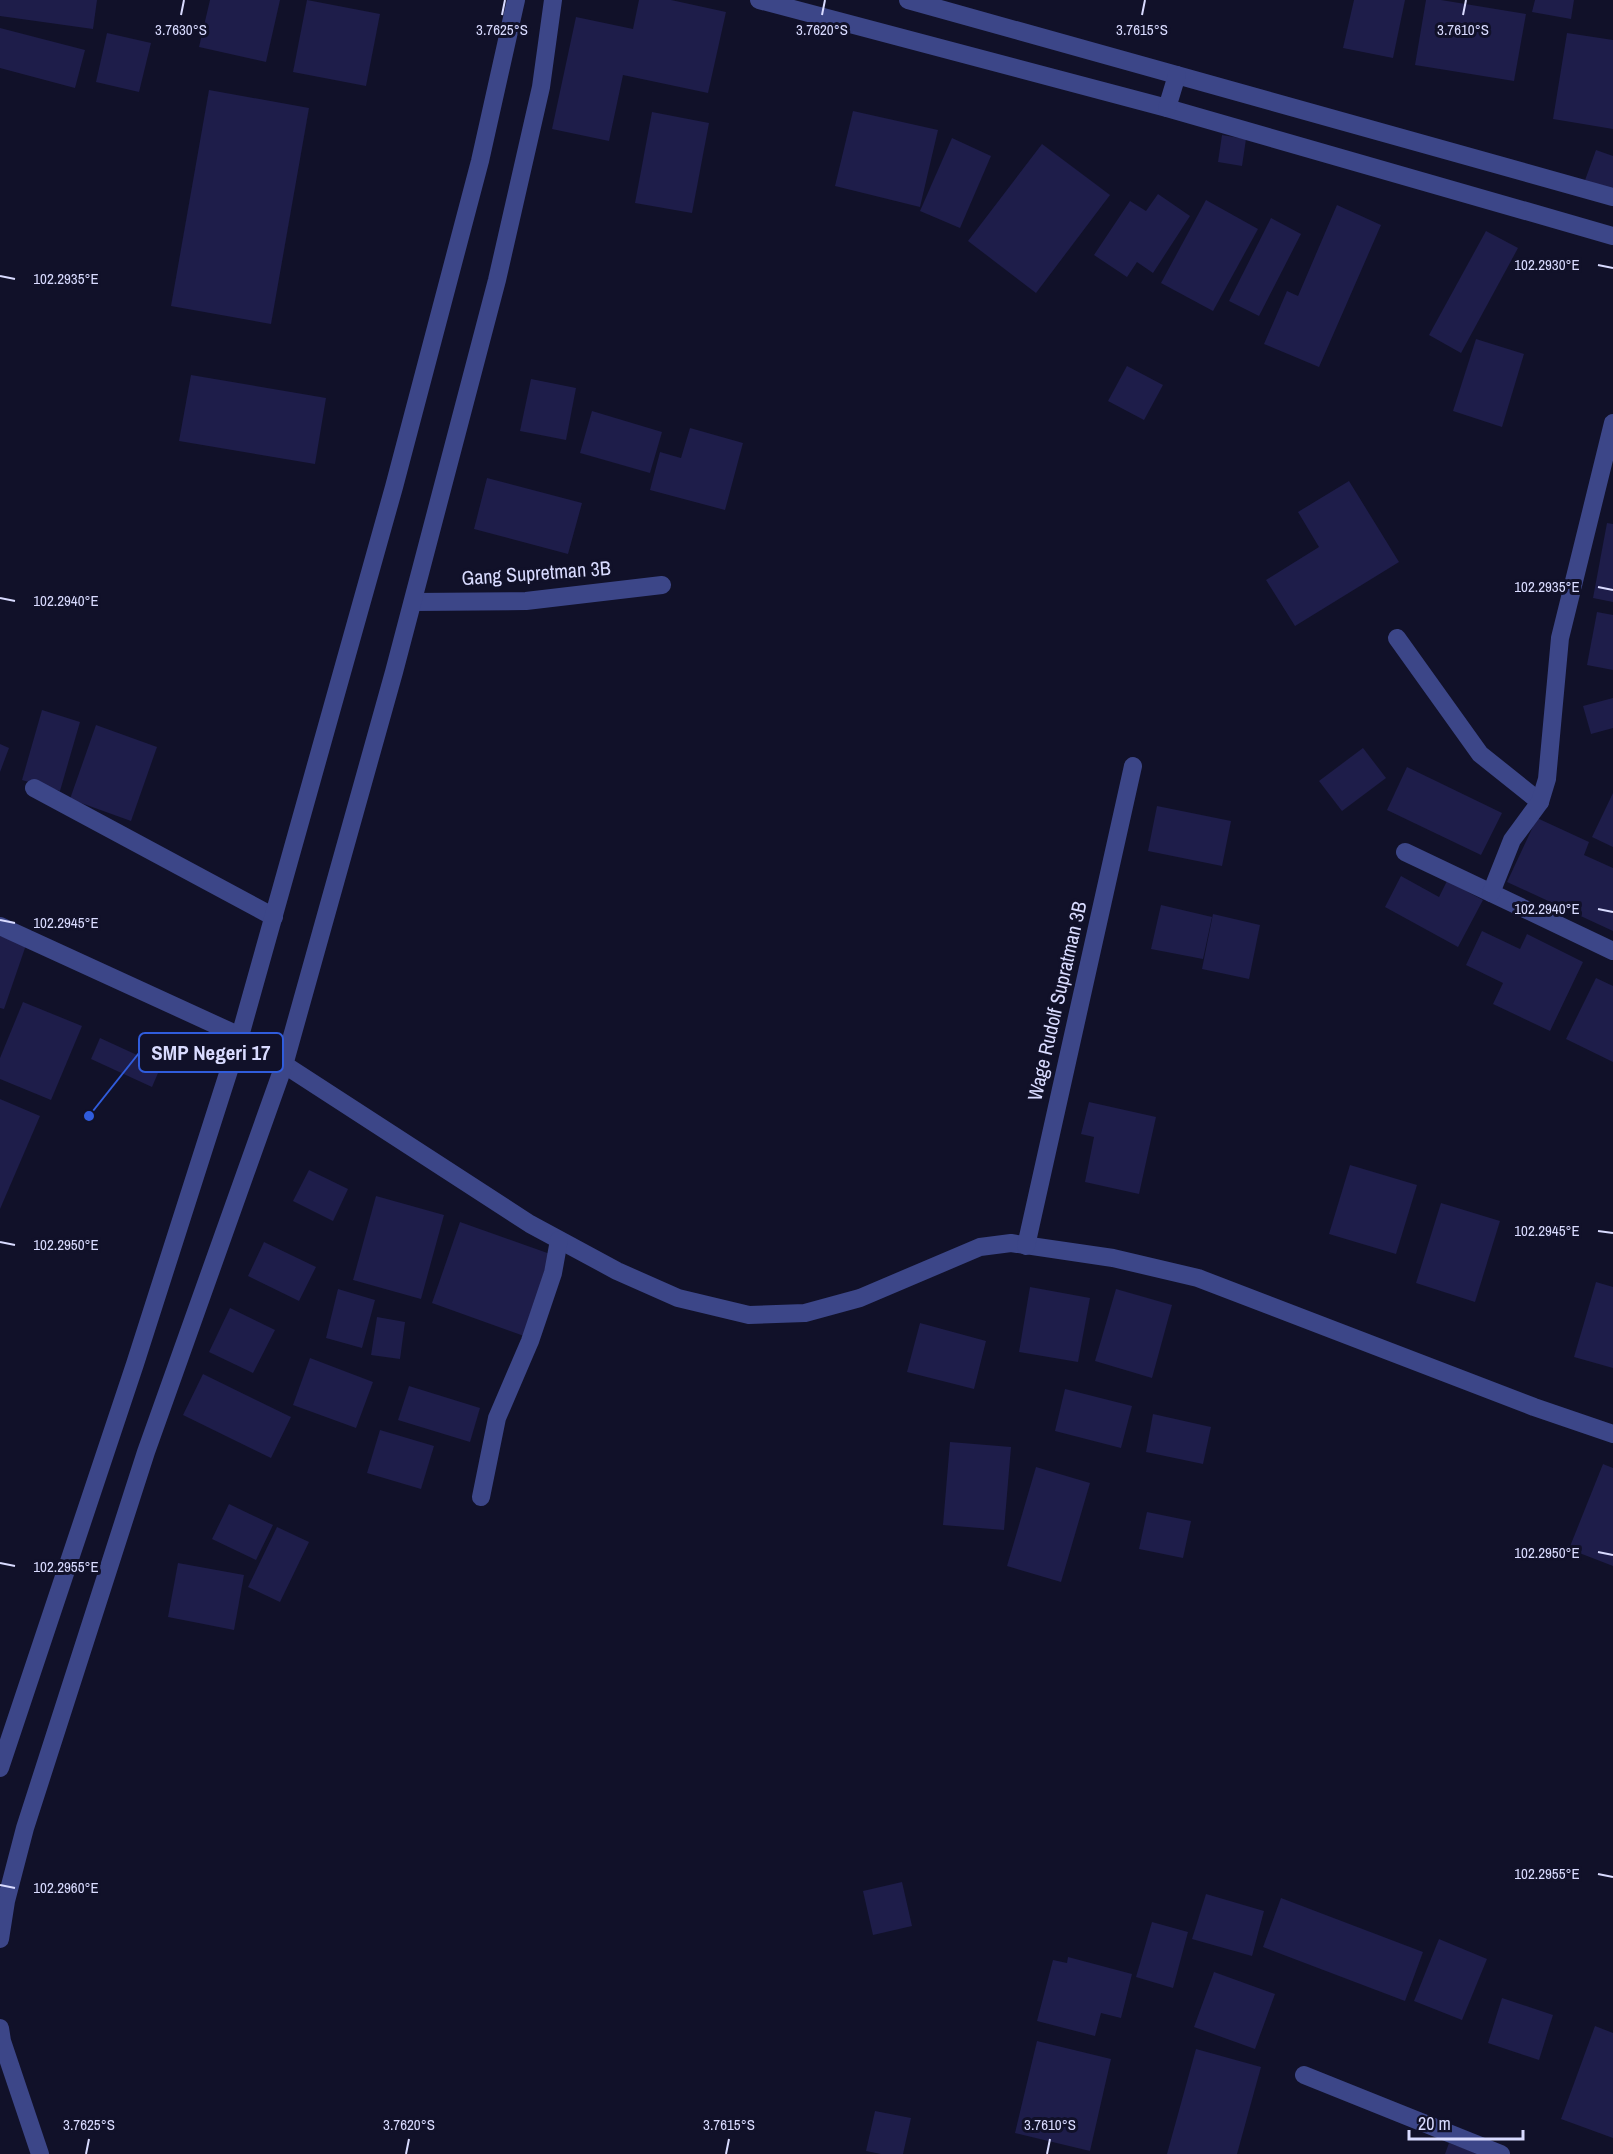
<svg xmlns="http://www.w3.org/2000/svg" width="1613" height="2154" viewBox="0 0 1613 2154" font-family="'Archivo Narrow',sans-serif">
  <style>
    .building { fill: #1e1d4a }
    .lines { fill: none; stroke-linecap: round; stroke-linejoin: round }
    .minor { stroke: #3c4688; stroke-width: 18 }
    .ticks { fill: none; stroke: #d9dbff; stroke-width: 2 }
    .labels { text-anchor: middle; stroke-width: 6; stroke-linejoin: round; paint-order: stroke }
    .street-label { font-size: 20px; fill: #d9dbff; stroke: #111129 }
    .ticks-label { font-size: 15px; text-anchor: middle; fill: #d9dbff; stroke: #111129; stroke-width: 6; stroke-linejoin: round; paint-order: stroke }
    .leader { fill: none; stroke: #305cdc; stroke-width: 2 }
    .callout-dot { fill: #305cdc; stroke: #111129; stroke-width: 2 }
    .callout { fill: #111129; stroke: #305cdc; stroke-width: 2 }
    .callout-label { font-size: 21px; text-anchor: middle; font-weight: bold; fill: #d9dbff }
  </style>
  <rect width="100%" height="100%" fill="#111129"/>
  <g class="building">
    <polygon points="0,0 97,0 93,29 0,16"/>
    <polygon points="210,0 280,0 266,62 199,47"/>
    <polygon points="307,0 380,14 366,86 293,72"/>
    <polygon points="639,0 671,0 726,12 708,93 623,75 609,141 552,129 576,17 633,29"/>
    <polygon points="1354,0 1405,0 1393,58 1343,48"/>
    <polygon points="1426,0 1441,0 1526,14 1514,81 1415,65"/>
    <polygon points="1535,0 1574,0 1571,19 1532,12"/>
    <polygon points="0,28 85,50 75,88 0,68"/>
    <polygon points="107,33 151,43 139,92 96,82"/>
    <polygon points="1567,33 1613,40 1613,129 1553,119"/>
    <polygon points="209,90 309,108 271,324 171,306"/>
    <polygon points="853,111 938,130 920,207 835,186"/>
    <polygon points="652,112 709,123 692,213 635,203"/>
    <polygon points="1222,135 1246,139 1242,166 1218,162"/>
    <polygon points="952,138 991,156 960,228 920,211"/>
    <polygon points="1042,144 1110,195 1036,293 968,241"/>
    <polygon points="1596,150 1613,156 1613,193 1584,183"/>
    <polygon points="1158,194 1190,216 1153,273 1137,262 1127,277 1094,255 1130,201 1146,211"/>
    <polygon points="1206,200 1258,229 1213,311 1161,283"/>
    <polygon points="1337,205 1381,225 1319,367 1264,344 1287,291 1298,296"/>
    <polygon points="1271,218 1301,234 1259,316 1229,301"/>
    <polygon points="1486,231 1518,248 1461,353 1429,335"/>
    <polygon points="1476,339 1524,354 1502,427 1453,411"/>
    <polygon points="1127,366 1163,385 1144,420 1108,401"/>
    <polygon points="191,375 326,398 315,464 179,441"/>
    <polygon points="531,379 576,388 566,440 520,431"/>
    <polygon points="592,411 662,432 650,473 580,453"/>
    <polygon points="690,428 743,443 725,510 650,490 660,452 681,458"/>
    <polygon points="487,478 582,503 568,554 474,529"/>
    <polygon points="1349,481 1399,562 1295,626 1266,580 1319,547 1298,512"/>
    <polygon points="1607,523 1613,524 1613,602 1593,598"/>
    <polygon points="1597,612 1613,615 1613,670 1587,665"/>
    <polygon points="1613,698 1613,728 1591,734 1583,706"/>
    <polygon points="42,710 80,722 60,791 22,780"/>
    <polygon points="96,725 157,747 131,821 70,799"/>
    <polygon points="0,744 9,748 0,772"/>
    <polygon points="1363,748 1386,778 1342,811 1319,781"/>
    <polygon points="1407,767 1502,813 1481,855 1387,810"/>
    <polygon points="1613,793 1613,847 1592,837"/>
    <polygon points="1157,806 1231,821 1222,866 1148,851"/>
    <polygon points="1537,818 1589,842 1584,855 1613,868 1613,931 1507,882"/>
    <polygon points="1401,876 1439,897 1447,881 1483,900 1458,947 1385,907"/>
    <polygon points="1161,905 1212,917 1203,959 1151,949"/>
    <polygon points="1213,914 1260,925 1249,979 1202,969"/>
    <polygon points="1482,931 1520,949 1527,934 1583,962 1550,1031 1493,1004 1503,983 1466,965"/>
    <polygon points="0,936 26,945 4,1009 0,1008"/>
    <polygon points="1596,978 1613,986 1613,1062 1566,1039"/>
    <polygon points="23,1002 82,1026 51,1100 0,1079 0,1058"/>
    <polygon points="100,1038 161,1066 152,1087 91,1059"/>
    <polygon points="0,1099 40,1116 0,1209"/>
    <polygon points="1089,1102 1156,1117 1139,1194 1085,1182 1094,1137 1081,1134"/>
    <polygon points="1350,1165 1417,1185 1396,1254 1329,1234"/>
    <polygon points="309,1170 348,1189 333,1221 293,1201"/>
    <polygon points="376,1196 444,1215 421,1299 353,1280"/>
    <polygon points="1441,1203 1500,1221 1475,1302 1416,1283"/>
    <polygon points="460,1222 553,1255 524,1336 432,1303"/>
    <polygon points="264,1242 316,1267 299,1301 248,1276"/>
    <polygon points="1596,1282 1613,1287 1613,1368 1574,1357"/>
    <polygon points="1030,1287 1090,1298 1078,1362 1019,1352"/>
    <polygon points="338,1289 375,1300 362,1348 326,1338"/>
    <polygon points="1116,1289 1172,1305 1152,1378 1095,1361"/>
    <polygon points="230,1308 275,1330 253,1373 209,1352"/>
    <polygon points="377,1317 405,1322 400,1359 371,1355"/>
    <polygon points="920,1323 986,1341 974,1389 907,1372"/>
    <polygon points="310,1358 373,1382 356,1428 293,1405"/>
    <polygon points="203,1374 291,1417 271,1458 183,1415"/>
    <polygon points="409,1386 480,1408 470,1442 398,1420"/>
    <polygon points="1065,1389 1132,1406 1121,1448 1055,1431"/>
    <polygon points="1153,1414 1211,1427 1203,1464 1146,1452"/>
    <polygon points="380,1430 434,1446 421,1489 367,1473"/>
    <polygon points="950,1442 1011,1447 1004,1530 943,1525"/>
    <polygon points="1603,1464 1613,1468 1613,1566 1569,1549"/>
    <polygon points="1036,1467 1090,1483 1061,1582 1007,1566"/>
    <polygon points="229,1504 273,1525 256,1560 212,1539"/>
    <polygon points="1147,1512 1191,1521 1183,1558 1139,1549"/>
    <polygon points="277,1527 309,1542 280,1602 248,1587"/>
    <polygon points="178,1563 244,1575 234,1630 168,1617"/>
    <polygon points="902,1882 912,1926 873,1935 863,1891"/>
    <polygon points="1206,1894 1264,1911 1252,1956 1192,1939"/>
    <polygon points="1281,1898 1423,1952 1405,2001 1263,1947"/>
    <polygon points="1152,1922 1188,1932 1173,1988 1136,1977"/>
    <polygon points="1439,1939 1487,1959 1462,2020 1414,2001"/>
    <polygon points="1068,1957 1132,1974 1121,2018 1101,2013 1095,2036 1037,2021 1053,1960 1067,1963"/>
    <polygon points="1214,1972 1275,1994 1255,2049 1194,2027"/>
    <polygon points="1502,1998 1553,2015 1539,2060 1488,2043"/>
    <polygon points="1595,2026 1613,2033 1613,2138 1561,2119"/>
    <polygon points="1037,2041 1111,2059 1090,2151 1015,2133"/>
    <polygon points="1196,2049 1261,2067 1237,2154 1167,2154"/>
    <polygon points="875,2111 911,2118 903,2154 881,2154 866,2151"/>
    <polygon points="1449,2143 1479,2154 1445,2154"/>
  </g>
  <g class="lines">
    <g class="minor">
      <polyline points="759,0 1167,108 1613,236"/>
      <polyline points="908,0 1613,197"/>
      <polyline points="1167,108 1177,75"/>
      <polyline points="413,602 526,601 662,585"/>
      <polyline points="1397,638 1480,754 1540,802"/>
      <polyline points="34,788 274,917"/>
      <polyline points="1405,852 1613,951"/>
      <polyline points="1491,893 1512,840 1540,802 1547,779 1560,638 1613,423"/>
      <polyline points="0,926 240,1036 530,1224 617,1271 678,1298 749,1315 805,1313 860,1298 980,1247 1011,1243 1113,1258 1198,1278 1534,1407 1613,1434"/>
      <polyline points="1026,1246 1133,766"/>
      <polyline points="481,1497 497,1418 530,1341 553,1273 559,1240"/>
      <polyline points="0,1768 135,1364 240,1036 394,487 480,161 516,0"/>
      <polyline points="0,1939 6,1901 25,1828 146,1452 284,1065 394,672 497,280 541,87 553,0"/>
      <polyline points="0,2028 2,2041 40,2154"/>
      <polyline points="1304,2075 1501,2154"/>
    </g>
  </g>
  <path class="ticks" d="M181 15 184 0M502 15 505 0M822 15 825 0M1142 15 1145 0M1463 15 1466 0M1598 265 1613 268M0 276 15 279M1598 587 1613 590M0 598 15 601M1598 909 1613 912M0 920 15 923M1598 1231 1613 1233M0 1242 15 1245M1598 1552 1613 1555M0 1563 15 1566M1598 1874 1613 1877M0 1885 15 1888M86 2154 89 2139M406 2154 409 2139M726 2154 729 2139M1047 2154 1050 2139"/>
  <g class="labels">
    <g class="street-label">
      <text transform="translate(536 573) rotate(-4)" y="7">Gang Supretman 3B</text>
      <text transform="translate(1057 1001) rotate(-77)" y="7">Wage Rudolf Supratman 3B</text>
    </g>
  </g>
  <g class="ticks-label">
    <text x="181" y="35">3.7630°S</text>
    <text x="502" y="35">3.7625°S</text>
    <text x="822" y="35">3.7620°S</text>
    <text x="1142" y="35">3.7615°S</text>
    <text x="1463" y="35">3.7610°S</text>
    <text x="1547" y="270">102.2930°E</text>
    <text x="66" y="284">102.2935°E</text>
    <text x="1547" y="592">102.2935°E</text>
    <text x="66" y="606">102.2940°E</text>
    <text x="1547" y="914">102.2940°E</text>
    <text x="66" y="928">102.2945°E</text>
    <text x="1547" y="1236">102.2945°E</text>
    <text x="66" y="1250">102.2950°E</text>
    <text x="1547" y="1558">102.2950°E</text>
    <text x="66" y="1572">102.2955°E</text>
    <text x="1547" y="1879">102.2955°E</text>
    <text x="66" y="1893">102.2960°E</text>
    <text x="89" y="2130">3.7625°S</text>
    <text x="409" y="2130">3.7620°S</text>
    <text x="729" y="2130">3.7615°S</text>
    <text x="1050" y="2130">3.7610°S</text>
  </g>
  <path class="leader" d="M89 1116L139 1053"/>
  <circle class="callout-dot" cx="89" cy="1116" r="6"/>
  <rect class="callout" x="139" y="1033" width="144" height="39" rx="6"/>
  <g class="callout-label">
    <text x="211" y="1060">SMP Negeri 17</text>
  </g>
  <path d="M1409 2130v9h114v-9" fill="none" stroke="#d9dbff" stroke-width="3"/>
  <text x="1418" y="2130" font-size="18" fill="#d9dbff" stroke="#111129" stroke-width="4.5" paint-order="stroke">20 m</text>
</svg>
